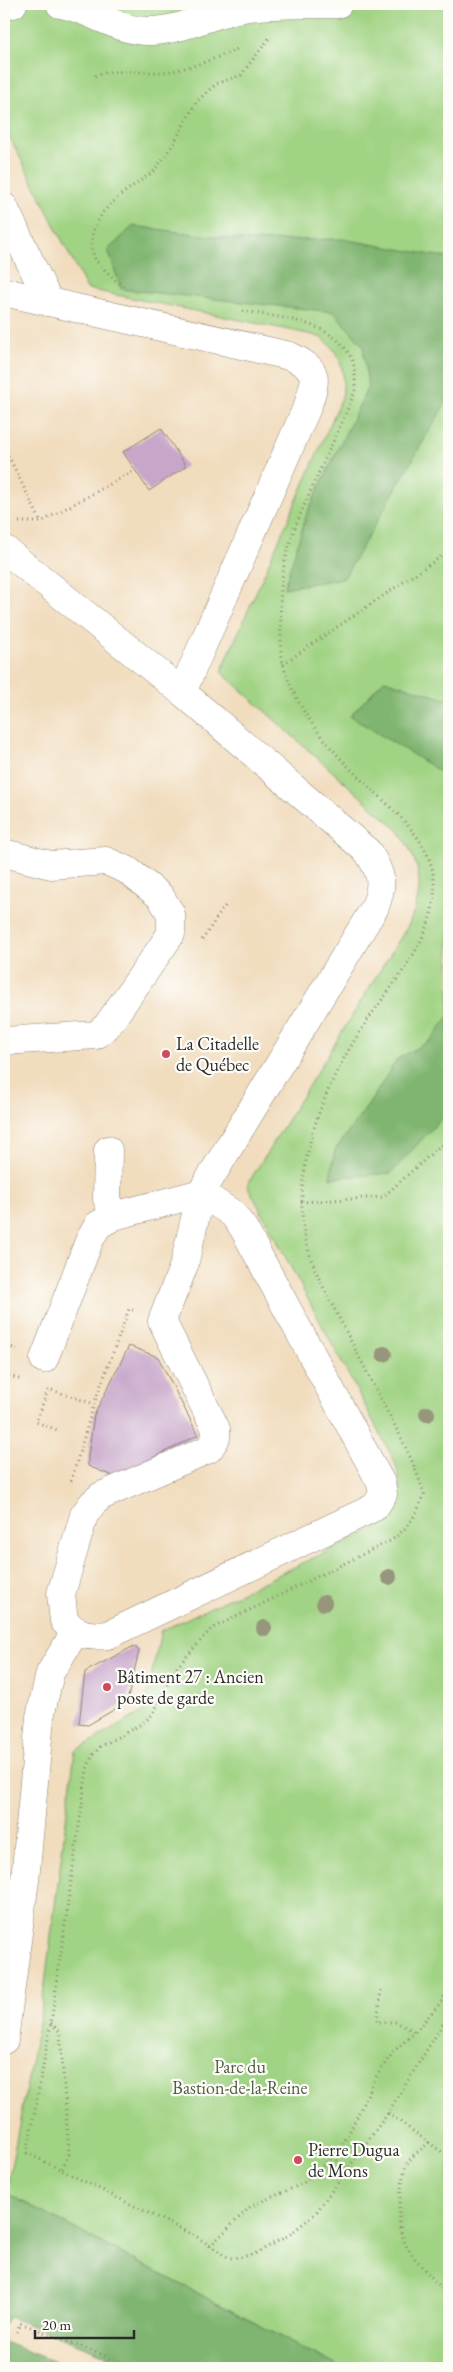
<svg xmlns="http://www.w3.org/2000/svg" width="453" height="2372" viewBox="0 0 453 2372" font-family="'EB Garamond',serif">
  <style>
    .green { fill: #a0d383; stroke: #667f57 }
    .forest { fill: #80b571; stroke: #56704e }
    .building { fill: #c7a6ca }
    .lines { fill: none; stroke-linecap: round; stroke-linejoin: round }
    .minor-casing { stroke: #8e8474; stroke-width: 29 }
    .path { stroke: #8e8474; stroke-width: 3; stroke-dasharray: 1 4; stroke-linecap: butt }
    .minor { stroke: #fff; stroke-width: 28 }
    .tree { fill: #97967b }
    .poi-dot { fill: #d1495b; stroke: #fdfcf7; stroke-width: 2 }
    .labels { text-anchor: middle; stroke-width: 4.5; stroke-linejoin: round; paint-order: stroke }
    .poi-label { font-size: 18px; fill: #2b2b2b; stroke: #fdfcf7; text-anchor: start }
    .park-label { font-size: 18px; fill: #4e5d45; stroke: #fdfcf7 }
  </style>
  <rect width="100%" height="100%" fill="#fdfcf7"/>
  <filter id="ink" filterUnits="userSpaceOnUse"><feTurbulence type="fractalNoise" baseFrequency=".02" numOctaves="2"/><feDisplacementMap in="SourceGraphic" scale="10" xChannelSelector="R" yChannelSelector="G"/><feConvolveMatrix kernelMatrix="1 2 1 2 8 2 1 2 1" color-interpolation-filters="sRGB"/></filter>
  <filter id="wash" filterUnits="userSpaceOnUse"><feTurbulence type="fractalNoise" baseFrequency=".0096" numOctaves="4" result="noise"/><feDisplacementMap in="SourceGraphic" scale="20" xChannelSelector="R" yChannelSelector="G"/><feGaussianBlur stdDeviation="1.12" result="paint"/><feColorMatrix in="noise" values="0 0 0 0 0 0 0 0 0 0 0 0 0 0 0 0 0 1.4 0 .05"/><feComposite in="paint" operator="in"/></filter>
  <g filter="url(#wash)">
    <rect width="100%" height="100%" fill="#f1dcbd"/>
    <path class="green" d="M4 4H449V2368H341L6 2193 42 2006 75 1751 144 1711 161 1631 380 1526C403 1506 403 1490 395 1462L247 1185 409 924C426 885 421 866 399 831L221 672 342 397C345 375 343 354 323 339 317 335 306 334 299 332L87 289 4 126Z"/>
    <g class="forest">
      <polygon points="133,226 249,241 342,239 449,258 449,397 344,578 284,588 307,513 368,387 363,346 334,312 121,289 108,250"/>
      <polygon points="384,680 449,700 449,777 350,716"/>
      <polygon points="449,1016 449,1110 391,1173 330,1178 335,1150 369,1104 397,1059 430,1041"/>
      <polygon points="6,2193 341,2368 139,2368 9,2317 4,2324 4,2202"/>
      <polygon points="4,2342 70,2368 4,2368"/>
    </g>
    <g id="blocks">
      <g class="building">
        <polygon points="161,428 186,466 149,491 123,452"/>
        <polygon points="129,1346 158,1357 198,1435 115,1477 88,1466 88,1456 94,1415"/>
        <polygon points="134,1646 139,1651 127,1702 88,1725 79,1724 85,1672"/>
      </g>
    </g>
  </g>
  <g filter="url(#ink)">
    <use href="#blocks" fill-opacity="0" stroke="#8e8474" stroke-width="1"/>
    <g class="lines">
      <g class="minor-casing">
        <g id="minor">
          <path d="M60 4C91 9 118 32 150 31 182 31 212 13 243 8 274 3 307 5 338 4"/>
          <polyline points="4,5 13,4"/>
          <path d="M4 207 49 302 290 356C319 370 317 377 308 405L182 692"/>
          <polyline points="4,292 49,302"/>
          <path d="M4 549 182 692 368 852C382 874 384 883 375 907L201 1193 184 1265 162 1321 216 1429V1438L209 1449 101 1496 93 1503 84 1515 61 1594 64 1621C78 1635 88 1637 108 1635L375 1507 383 1494 381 1483 244 1229 233 1214 201 1193 114 1216 98 1225 89 1241 44 1359"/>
          <polyline points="4,853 51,865 106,861 127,870 160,896 171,914 171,934 107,1026 96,1035 4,1041"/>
          <polyline points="108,1150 107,1199 114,1216"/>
          <polyline points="4,2040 25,1880 40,1717 50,1673 75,1632"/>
        </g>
      </g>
      <g class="path">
        <path d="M95 76C110 67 151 75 171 71 195 67 216 58 237 49"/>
        <polyline points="124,286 115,280 95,260 91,246 93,231 102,213 119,196 154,171 174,143 196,102 216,84 241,75 270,37"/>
        <path d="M243 311C279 318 335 320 352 360 356 370 355 381 355 391 336 439 311 485 293 533 282 565 279 590 281 624 281 638 280 654 284 667 297 713 334 754 369 787 395 811 432 842 434 881 438 938 392 982 363 1027 325 1084 296 1156 303 1224 306 1257 323 1287 338 1316 354 1347 370 1378 386 1409 401 1437 415 1464 424 1494 417 1514 409 1527 392 1540L211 1629 173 1672 153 1714 143 1723 100 1747 92 1756 87 1769 51 2023 27 2153 197 2237 224 2255 230 2258 242 2257 257 2253 289 2235 315 2214 388 2113 449 2014"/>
        <polyline points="4,447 41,522"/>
        <polyline points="19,522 41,522 132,472"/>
        <polyline points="283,664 449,551"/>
        <polyline points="202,940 227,903"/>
        <polyline points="301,1202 383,1197 441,1145 449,1143"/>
        <polyline points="4,1364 10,1347 17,1349"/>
        <polyline points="4,1374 22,1380"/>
        <polyline points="48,1390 36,1422 60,1431"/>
        <polyline points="52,1390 94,1404"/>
        <polyline points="71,1481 94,1404 129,1309 133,1310"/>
        <polyline points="381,1990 377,2022 396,2022 415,2032"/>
        <polyline points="441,2002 449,2005"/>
        <polyline points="51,2023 60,2032 69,2154 62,2169"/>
        <polyline points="388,2113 449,2157"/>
        <path d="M429 2142C423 2149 414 2153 409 2161 403 2168 403 2181 401 2190 392 2250 416 2256 449 2297"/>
        <polyline points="333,2157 347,2168"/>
        <polyline points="210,2246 251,2206 302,2184 333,2157 348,2135 376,2077 393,2052 415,2032 441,2002 449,1987"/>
        <polyline points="17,2332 20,2323 137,2368"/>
        <polyline points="4,2362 11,2368"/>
      </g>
      <use href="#minor" class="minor"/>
    </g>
    <g class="tree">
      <circle cx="384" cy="1354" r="8"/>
      <circle cx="427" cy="1414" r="8"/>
      <circle cx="389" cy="1577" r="8"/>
      <circle cx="324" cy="1603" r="8"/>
      <circle cx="264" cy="1628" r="8"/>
    </g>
  </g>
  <g class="poi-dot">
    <circle cx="166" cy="1054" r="5"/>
    <circle cx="107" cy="1687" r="5"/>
    <circle cx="298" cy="2160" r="5"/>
  </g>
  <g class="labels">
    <g class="poi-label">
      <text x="176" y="1050">La Citadelle<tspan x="176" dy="21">de Québec</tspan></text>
      <text x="117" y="1683">Bâtiment 27 : Ancien<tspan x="117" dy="21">poste de garde</tspan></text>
      <text x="308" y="2156">Pierre Dugua<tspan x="308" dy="21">de Mons</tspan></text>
    </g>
    <g class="park-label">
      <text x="240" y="2073">Parc du<tspan x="240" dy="21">Bastion-de-la-Reine</tspan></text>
    </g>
  </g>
  <rect width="453" height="2372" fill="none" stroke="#fdfcf7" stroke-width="20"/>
  <path d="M35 2330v8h99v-8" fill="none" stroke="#2b2b2b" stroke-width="2.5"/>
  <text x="42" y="2330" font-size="15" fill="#2b2b2b" stroke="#fdfcf7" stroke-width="4" paint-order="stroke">20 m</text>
</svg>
